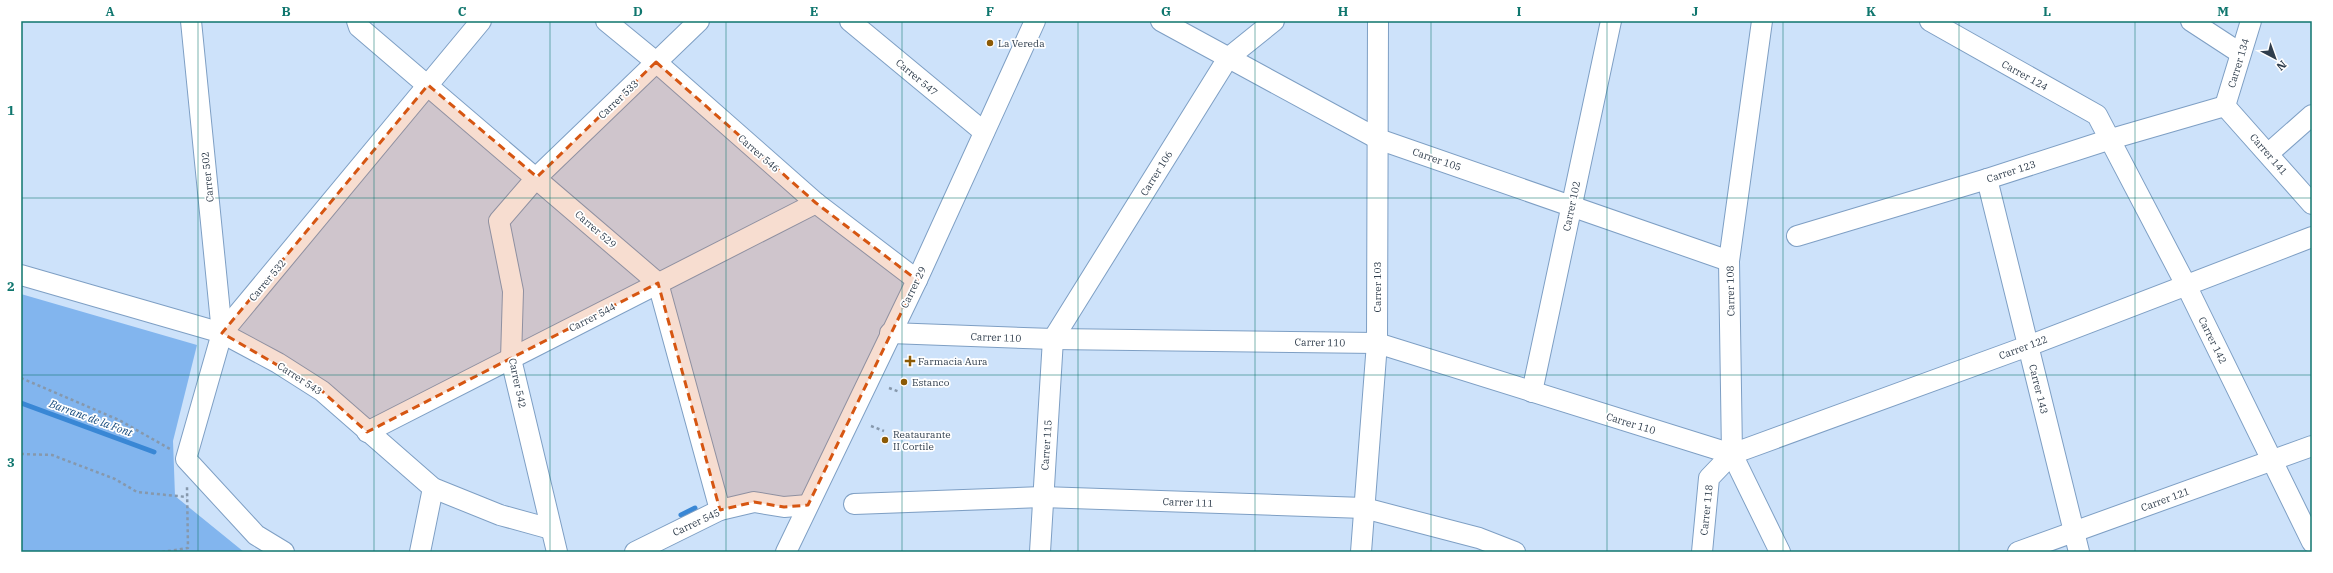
<svg xmlns="http://www.w3.org/2000/svg" width="2333" height="573" viewBox="0 0 2333 573" font-family="'IBM Plex Serif',serif">
  <style>
    .green { fill: #82b5ee }
    .lines { fill: none; stroke-linecap: round; stroke-linejoin: round }
    .stream { stroke: #3987d5; stroke-width: 5 }
    .minor-casing { stroke: #7e9fc4; stroke-width: 22 }
    .path { stroke: #8698ac; stroke-width: 2.5; stroke-dasharray: 3 3; stroke-linecap: butt }
    .minor { stroke: #fff; stroke-width: 20 }
    .marked { fill: #d65612; fill-opacity: 0.2; stroke: #d65612; stroke-width: 3; stroke-dasharray: 8 5; stroke-linejoin: round }
    .grid { fill: none; stroke: #0f766e; stroke-width: 1; stroke-opacity: 0.55 }
    .poi-dot { fill: #8c5a05; stroke: #fff; stroke-width: 1.5 }
    .labels { text-anchor: middle; stroke-width: 3.5; stroke-linejoin: round; paint-order: stroke }
    .poi-label { font-size: 10px; fill: #2f3d4c; stroke: #fff; text-anchor: start }
    .street-label { font-size: 10px; fill: #2f3d4c; stroke: #fff }
    .water-label { font-size: 11px; font-style: italic; fill: #164c7f; stroke: #fff }
    .neatline { fill: none; stroke: #0f766e; stroke-width: 1.5 }
    .grid-label { font-size: 13px; text-anchor: middle; font-weight: bold; fill: #0f766e }
  </style>
  <rect width="100%" height="100%" fill="#cde2fa"/>
  <polygon class="green" points="21,294 197,345 173,441 175,496 244,552 21,552"/>
  <g class="lines">
    <g class="stream">
      <polyline points="21,403 154,452"/>
      <polyline points="681,515 695,508"/>
    </g>
    <g class="minor-casing">
      <g id="minor">
        <polyline points="191,21 222,333"/>
        <polyline points="357,21 359,27 658,283 720,510"/>
        <polyline points="606,21 656,62 816,203 917,280"/>
        <polyline points="850,21 984,132"/>
        <polyline points="1161,21 1378,139 1729,261"/>
        <polyline points="1762,21 1729,261 1732,454 1780,552"/>
        <polyline points="1930,21 2097,115 2186,285 2312,542"/>
        <polyline points="2191,21 2240,53"/>
        <polyline points="2225,106 2312,204"/>
        <polyline points="2225,106 2251,21"/>
        <polyline points="2269,153 2312,115"/>
        <polyline points="1987,179 2079,552"/>
        <polyline points="1797,236 1987,179 2111,139 2225,106"/>
        <polyline points="21,275 222,333 278,363 322,391 433,488 500,515 551,529"/>
        <polyline points="890,333 1053,339 1377,343 1732,454"/>
        <polyline points="1532,392 1611,21"/>
        <polyline points="367,432 816,203"/>
        <polyline points="854,504 1042,497 1364,508 1479,538 1515,552"/>
        <polyline points="284,552 256,535 186,459 222,333 481,21"/>
        <polyline points="420,552 433,488"/>
        <polyline points="557,552 511,359 513,291 499,221 537,177 699,21"/>
        <polyline points="635,552 720,510 754,502 784,507 808,505"/>
        <polyline points="786,552 917,280 1035,21"/>
        <polyline points="1040,552 1053,339 1228,58 1274,21"/>
        <polyline points="1361,552 1377,343 1378,21"/>
        <polyline points="1702,552 1709,478 1732,454 2028,346 2312,237"/>
        <polyline points="2018,552 2312,446"/>
      </g>
    </g>
    <g class="path">
      <polyline points="21,378 119,420 170,449"/>
      <polyline points="889,388 900,392"/>
      <polyline points="871,426 884,431"/>
      <polyline points="21,454 52,455 115,479 137,492 187,497"/>
      <polyline points="162,552 188,548 187,487"/>
    </g>
    <use href="#minor" class="minor"/>
  </g>
  <path class="marked" d="M656 62 816 203 917 280 808 505 784 507 754 502 720 510 658 283 367 432 322 391 222 333 428 85 537 177Z"/>
  <path class="grid" d="M198 21V552M374 21V552M550 21V552M726 21V552M902 21V552M1078 21V552M1255 21V552M1431 21V552M1607 21V552M1783 21V552M1959 21V552M2135 21V552M21 198H2312M21 375H2312"/>
  <g class="poi-dot">
    <circle cx="990" cy="43" r="4"/>
    <path d="M908 355h4v4h4v4h-4v4h-4v-4h-4v-4h4z"/>
    <circle cx="904" cy="382" r="4"/>
    <circle cx="885" cy="440" r="4"/>
  </g>
  <g class="labels">
    <g class="poi-label">
      <text x="998" y="47">La Vereda</text>
      <text x="918" y="365">Farmacia Aura</text>
      <text x="912" y="386">Estanco</text>
      <text x="893" y="438">Reataurante<tspan x="893" dy="12">II Cortile</tspan></text>
    </g>
    <g class="street-label">
      <text transform="translate(2238 63) rotate(-73)" y="4">Carrer 134</text>
      <text transform="translate(2025 75) rotate(29)" y="4">Carrer 124</text>
      <text transform="translate(917 77) rotate(40)" y="4">Carrer 547</text>
      <text transform="translate(618 99) rotate(-44)" y="4">Carrer 533</text>
      <text transform="translate(759 153) rotate(41)" y="4">Carrer 546</text>
      <text transform="translate(2269 154) rotate(49)" y="4">Carrer 141</text>
      <text transform="translate(1437 159) rotate(19)" y="4">Carrer 105</text>
      <text transform="translate(2011 171) rotate(-18)" y="4">Carrer 123</text>
      <text transform="translate(1156 173) rotate(-58)" y="4">Carrer 106</text>
      <text transform="translate(207 177) rotate(-96)" y="4">Carrer 502</text>
      <text transform="translate(1571 206) rotate(-78)" y="4">Carrer 102</text>
      <text transform="translate(596 229) rotate(41)" y="4">Carrer 529</text>
      <text transform="translate(267 280) rotate(-50)" y="4">Carrer 532</text>
      <text transform="translate(913 287) rotate(-64)" y="4">Carrer 29</text>
      <text transform="translate(1377 287) rotate(-90)" y="4">Carrer 103</text>
      <text transform="translate(1730 291) rotate(-91)" y="4">Carrer 108</text>
      <text transform="translate(592 317) rotate(-27)" y="4">Carrer 544</text>
      <text transform="translate(996 337) rotate(2)" y="4">Carrer 110</text>
      <text transform="translate(2213 340) rotate(64)" y="4">Carrer 142</text>
      <text transform="translate(1320 342) rotate(1)" y="4">Carrer 110</text>
      <text transform="translate(2023 347) rotate(-20)" y="4">Carrer 122</text>
      <text transform="translate(300 378) rotate(33)" y="4">Carrer 543</text>
      <text transform="translate(518 383) rotate(78)" y="4">Carrer 542</text>
      <text transform="translate(2039 389) rotate(76)" y="4">Carrer 143</text>
      <text transform="translate(1631 423) rotate(17)" y="4">Carrer 110</text>
      <text transform="translate(1046 445) rotate(-86)" y="4">Carrer 115</text>
      <text transform="translate(2165 499) rotate(-20)" y="4">Carrer 121</text>
      <text transform="translate(1188 502) rotate(2)" y="4">Carrer 111</text>
      <text transform="translate(1706 510) rotate(-84)" y="4">Carrer 118</text>
      <text transform="translate(696 522) rotate(-25)" y="4">Carrer 545</text>
    </g>
    <g class="water-label">
      <text transform="translate(91 418) rotate(20)" y="4">Barranc de la Font</text>
    </g>
  </g>
  <rect width="2333" height="573" fill="none" stroke="#ffffff" stroke-width="44"/>
  <g transform="translate(2275 58) rotate(139)" stroke="#ffffff" stroke-width="3" paint-order="stroke">
  <path d="M0-3L7 15L0 10L-7 15Z" fill="#2f3d4c"/>
  <text y="-6" font-size="11" font-weight="bold" text-anchor="middle" fill="#2f3d4c">N</text>
  </g>
  <rect x="22" y="22" width="2289" height="529" class="neatline"/>
  <g class="grid-label">
    <text x="110" y="16">A</text>
    <text x="286" y="16">B</text>
    <text x="462" y="16">C</text>
    <text x="638" y="16">D</text>
    <text x="814" y="16">E</text>
    <text x="990" y="16">F</text>
    <text x="1166" y="16">G</text>
    <text x="1343" y="16">H</text>
    <text x="1519" y="16">I</text>
    <text x="1695" y="16">J</text>
    <text x="1871" y="16">K</text>
    <text x="2047" y="16">L</text>
    <text x="2223" y="16">M</text>
    <text x="11" y="115">1</text>
    <text x="11" y="291">2</text>
    <text x="11" y="467">3</text>
  </g>
</svg>
